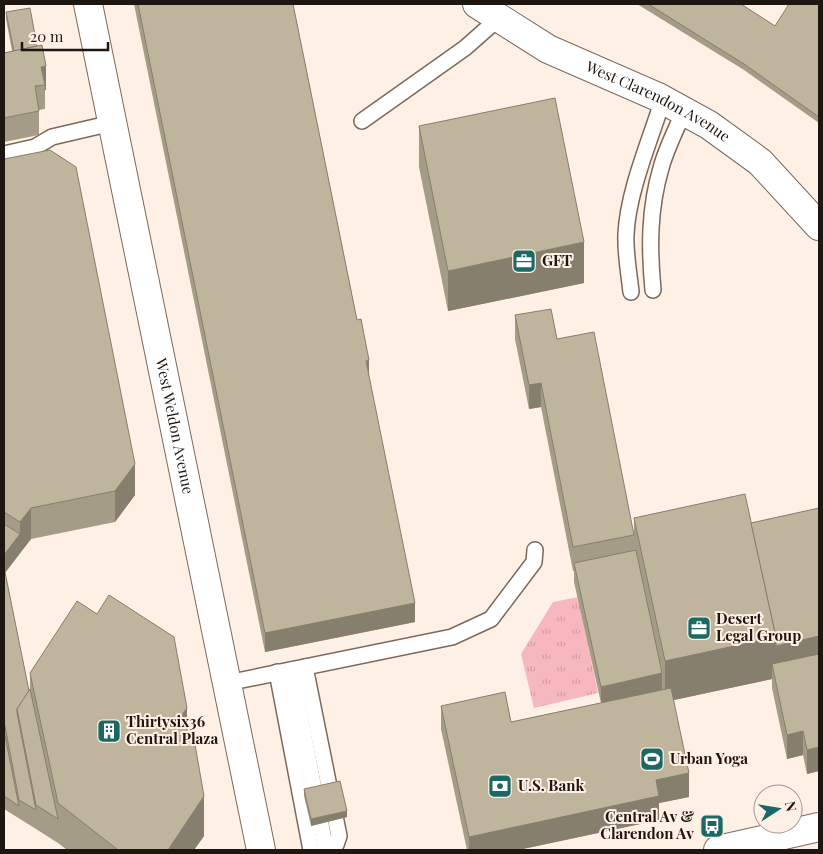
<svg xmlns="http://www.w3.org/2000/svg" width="823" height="854" viewBox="0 0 823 854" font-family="'Playfair Display',serif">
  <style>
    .park { fill: url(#park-tufts) }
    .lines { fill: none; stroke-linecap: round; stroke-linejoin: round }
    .service-casing { stroke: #7d6959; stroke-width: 18 }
    .minor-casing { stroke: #7d6959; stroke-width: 30 }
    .primary-casing { stroke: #7d6959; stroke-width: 30 }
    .service { stroke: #fff; stroke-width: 15 }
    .minor { stroke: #fff; stroke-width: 28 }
    .primary { stroke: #fff; stroke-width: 28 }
    .wall { fill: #a49c86 }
    .shaded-wall { fill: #867f6d }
    .building { fill: #bfb59c; stroke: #867f6d }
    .labels { text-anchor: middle; stroke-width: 4; stroke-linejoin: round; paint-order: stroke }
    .street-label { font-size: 15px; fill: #1e1610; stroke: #fef0e5 }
    .poi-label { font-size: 15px; font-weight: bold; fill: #1e1610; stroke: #fef0e5; text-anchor: start }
  </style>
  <defs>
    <pattern id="park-tufts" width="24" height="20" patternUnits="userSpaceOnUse" patternTransform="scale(1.25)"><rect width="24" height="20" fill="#f7b7bf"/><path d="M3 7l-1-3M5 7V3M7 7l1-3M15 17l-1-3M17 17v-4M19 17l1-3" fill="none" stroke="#d39da3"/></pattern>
  </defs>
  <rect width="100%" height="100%" fill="#fef0e5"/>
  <polygon class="park" points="578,597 598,693 534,708 521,654 553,602"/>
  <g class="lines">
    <g class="service-casing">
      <g id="service">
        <polyline points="362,121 465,48 499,18"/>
        <polyline points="4,154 35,147 52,137 112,123"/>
        <path d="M653 290C649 248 649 209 661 168 666 149 676 130 684 111"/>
        <path d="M631 292C629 273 625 253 626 234 628 191 650 141 663 99"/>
        <polyline points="305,667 339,836 336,845 324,850"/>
        <polyline points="291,670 326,850"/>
        <polyline points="277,672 311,850"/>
        <polyline points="227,683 452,637 491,619 534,562 535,550"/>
      </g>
    </g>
    <g class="minor-casing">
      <g id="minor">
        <path id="s1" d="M88 4 261 850"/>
        <path id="s2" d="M477 4 548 49 658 97 709 125 760 162 819 226"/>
      </g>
    </g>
    <g class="primary-casing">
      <polyline id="primary" points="718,850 819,827"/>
    </g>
    <use href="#service" class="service"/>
    <use href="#minor" class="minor"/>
    <use href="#primary" class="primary"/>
  </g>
  <g class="wall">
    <polygon points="134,4 293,4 369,379 415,622 265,652"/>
    <polygon points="637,4 741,4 775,26 819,4 819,123 744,70"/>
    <polygon points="6,12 37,46 46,90 45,90 45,109 39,110 39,135 4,142 4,53 12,51 6,19"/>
    <polygon points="419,126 584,283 448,311 419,167"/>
    <polygon points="4,159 135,495 115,522 31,539 5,573 29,691 30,689 30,673 187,730 204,836 194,850 67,850 58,843 36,829 4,809"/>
    <polygon points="515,315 557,339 634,535 634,518 751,523 819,508 819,771 807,774 803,755 787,759 772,688 772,679 673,700 689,797 659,803 659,820 518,850 467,850 441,729 441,706 511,722 601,703 574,582 574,571 573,571 541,407 529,409 515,339"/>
    <polygon points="304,789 347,817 311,826 304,796"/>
  </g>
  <g class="shaded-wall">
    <polygon points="46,66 46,90 45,90 45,85 41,67"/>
    <polygon points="584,242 584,283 448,311 448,271"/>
    <polygon points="369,360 369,379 366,361"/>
    <polygon points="541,383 541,407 529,409 529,385"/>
    <polygon points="135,464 135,495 115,522 115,491"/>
    <polygon points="31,508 31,539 20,553 20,522"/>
    <polygon points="20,534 20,553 4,574 4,555"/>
    <polygon points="415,603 415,622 265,652 265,633"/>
    <polygon points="819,636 819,660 772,664 772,679 665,702 665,661 776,637"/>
    <polygon points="662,673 662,692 601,706 601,687"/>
    <polygon points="187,708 187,748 176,723"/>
    <polygon points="803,731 803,755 787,759 787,735"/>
    <polygon points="819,747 819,771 807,774 807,750"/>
    <polygon points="689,773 689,797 659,803 659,820 518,850 469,850 469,837 656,780"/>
    <polygon points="204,796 204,836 194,850 168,850"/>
    <polygon points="347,811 347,817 311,826 311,819"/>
  </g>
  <g class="building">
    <polygon points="138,4 293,4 357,320 361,319 369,360 366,361 415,603 265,633"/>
    <polygon points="648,4 741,4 775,26 789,4 819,4 819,117 744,64"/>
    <polygon points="30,8 37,46 14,51 6,12"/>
    <polygon points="42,45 46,66 41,67 45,85 35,86 39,111 4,118 4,53"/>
    <polygon points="555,98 584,242 448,271 419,126"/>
    <polygon points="50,150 76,167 135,464 115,491 31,508 20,522 4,512 4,159"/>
    <polygon points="551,309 557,339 594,332 634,535 573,547 541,383 529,385 515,315"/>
    <polygon points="745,494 776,637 665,661 634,518"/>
    <polygon points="819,508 819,636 776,646 776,637 751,523"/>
    <polygon points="4,524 20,534 4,555"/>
    <polygon points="636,550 662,673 601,687 574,563"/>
    <polygon points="4,567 29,691 17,709 17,713 36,810 19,800 4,721"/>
    <polygon points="109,595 174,637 187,708 176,723 193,733 204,796 168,850 118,850 58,803 30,673 77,601 97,614"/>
    <polygon points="819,654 819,747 807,750 803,731 787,735 772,664"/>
    <polygon points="671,688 689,773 656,780 659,796 469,837 441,706 505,692 511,722"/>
    <polygon points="30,689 58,819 36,805 17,709"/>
    <polygon points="5,736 19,806 4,796 4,738"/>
    <polygon points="340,781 347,811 311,819 304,789"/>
  </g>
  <defs>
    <g id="office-square" transform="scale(1.25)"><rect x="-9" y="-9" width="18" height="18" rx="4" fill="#1b6864" stroke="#fef0e5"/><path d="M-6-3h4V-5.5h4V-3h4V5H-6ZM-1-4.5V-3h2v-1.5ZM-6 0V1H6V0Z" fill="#fff"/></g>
    <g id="building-square" transform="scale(1.25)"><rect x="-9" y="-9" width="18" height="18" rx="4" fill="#1b6864" stroke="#fef0e5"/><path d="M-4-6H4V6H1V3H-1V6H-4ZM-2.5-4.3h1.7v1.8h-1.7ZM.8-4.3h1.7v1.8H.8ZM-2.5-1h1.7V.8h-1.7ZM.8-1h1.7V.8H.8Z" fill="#fff"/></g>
    <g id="stadium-square" transform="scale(1.25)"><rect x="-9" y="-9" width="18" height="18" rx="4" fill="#1b6864" stroke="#fef0e5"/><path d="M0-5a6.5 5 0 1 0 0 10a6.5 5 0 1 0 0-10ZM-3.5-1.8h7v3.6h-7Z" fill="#fff"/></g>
    <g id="bank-square" transform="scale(1.25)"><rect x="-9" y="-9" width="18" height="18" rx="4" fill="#1b6864" stroke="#fef0e5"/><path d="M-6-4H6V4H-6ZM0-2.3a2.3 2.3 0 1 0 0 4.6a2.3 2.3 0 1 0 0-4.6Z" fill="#fff"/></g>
    <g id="bus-square" transform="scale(1.25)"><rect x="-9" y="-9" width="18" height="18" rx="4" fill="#1b6864" stroke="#fef0e5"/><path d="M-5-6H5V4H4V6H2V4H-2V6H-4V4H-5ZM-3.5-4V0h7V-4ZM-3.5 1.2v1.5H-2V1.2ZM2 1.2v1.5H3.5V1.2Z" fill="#fff"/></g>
  </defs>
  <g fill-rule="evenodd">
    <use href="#office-square" x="524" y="261"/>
    <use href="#office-square" x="699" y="628"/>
    <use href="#building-square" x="109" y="731"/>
    <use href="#stadium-square" x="652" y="759"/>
    <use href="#bank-square" x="500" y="786"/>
    <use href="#bus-square" x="712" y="826"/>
  </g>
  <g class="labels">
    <g class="street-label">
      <text dy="5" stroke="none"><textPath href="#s2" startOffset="206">West Clarendon Avenue</textPath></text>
      <text dy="5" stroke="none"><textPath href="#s1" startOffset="431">West Weldon Avenue</textPath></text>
    </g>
    <g class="poi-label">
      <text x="542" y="266">GFT</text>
      <text x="716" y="624">Desert<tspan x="716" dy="17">Legal Group</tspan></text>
      <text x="126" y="727">Thirtysix36<tspan x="126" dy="17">Central Plaza</tspan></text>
      <text x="670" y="764">Urban Yoga</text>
      <text x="518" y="791">U.S. Bank</text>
      <text x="694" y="822" text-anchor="end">Central Av &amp;<tspan x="694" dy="17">Clarendon Av</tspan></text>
    </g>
  </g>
  <rect width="823" height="854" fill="none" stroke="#1e1610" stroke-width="10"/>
  <g transform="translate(778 809) rotate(78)"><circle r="24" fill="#fef0e5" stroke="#a49990"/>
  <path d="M0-4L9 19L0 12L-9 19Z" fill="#1b6864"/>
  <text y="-8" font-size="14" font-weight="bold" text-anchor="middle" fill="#1e1610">N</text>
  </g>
  <path d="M22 42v8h86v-8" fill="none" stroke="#1e1610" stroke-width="2.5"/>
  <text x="30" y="42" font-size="15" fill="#1e1610" stroke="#fef0e5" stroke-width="4" paint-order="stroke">20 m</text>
</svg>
